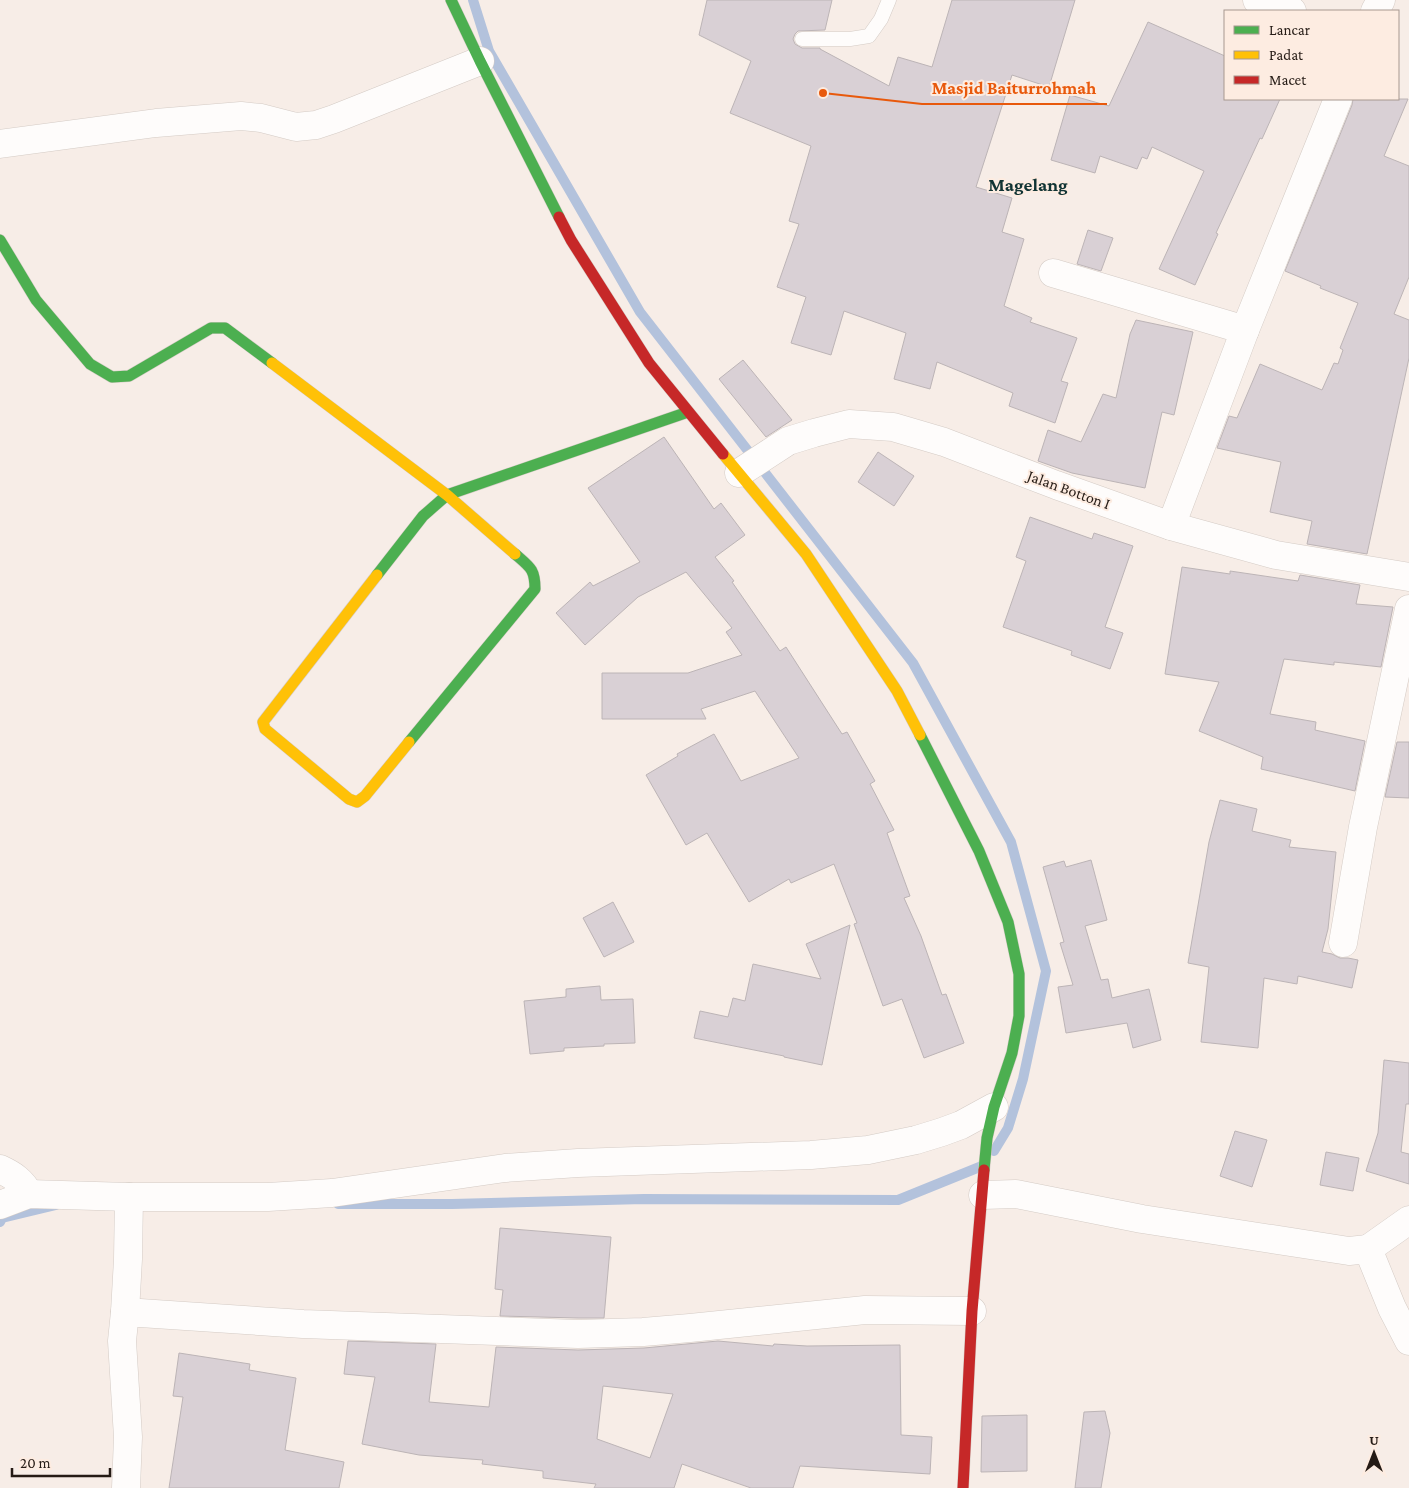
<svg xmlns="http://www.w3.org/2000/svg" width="1409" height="1488" viewBox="0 0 1409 1488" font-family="'Crimson Pro',serif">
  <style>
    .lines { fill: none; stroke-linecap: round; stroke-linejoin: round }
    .stream { stroke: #b3c2dc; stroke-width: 10 }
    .building { fill: #d9d0d5; stroke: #bcb4b6; fill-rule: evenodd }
    .lane-casing { stroke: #d4cbc5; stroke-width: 15 }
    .street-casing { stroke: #d4cbc5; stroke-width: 29 }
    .fast-casing { stroke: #d4cbc5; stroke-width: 12 }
    .slow-casing { stroke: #d4cbc5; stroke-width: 12 }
    .jam-casing { stroke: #d4cbc5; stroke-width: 12 }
    .lane { stroke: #fefcfb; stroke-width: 14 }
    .street { stroke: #fefcfb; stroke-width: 28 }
    .fast { stroke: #4caf50; stroke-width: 11 }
    .slow { stroke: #ffc107; stroke-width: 11 }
    .jam { stroke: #c62828; stroke-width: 11 }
    .labels { text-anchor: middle; stroke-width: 4; stroke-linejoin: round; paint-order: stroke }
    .street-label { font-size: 16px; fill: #251b15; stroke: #fdece1 }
    .quarter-label { font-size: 19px; font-weight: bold; fill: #113434; stroke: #fdece1 }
    .leader { fill: none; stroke: #e8590c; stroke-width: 2 }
    .callout-dot { fill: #e8590c; stroke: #fdece1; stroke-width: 2 }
    .callout-label { font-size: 18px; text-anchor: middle; font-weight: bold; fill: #e8590c; stroke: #fdece1; stroke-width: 4; stroke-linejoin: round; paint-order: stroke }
  </style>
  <rect width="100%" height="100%" fill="#f7ede7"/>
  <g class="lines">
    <g class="stream">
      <polyline points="473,0 489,51 640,312 913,663 1011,842 1046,971 1023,1079 1008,1128 994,1151"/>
      <polyline points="338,1204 452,1204 644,1199 898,1200 982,1166"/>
      <polyline points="0,1222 2,1218 56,1205"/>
    </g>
  </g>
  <g class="building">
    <polygon points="707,0 832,0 825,30 798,31 795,34 793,39 795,44 802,48 820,48 820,49 889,86 898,57 932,67 952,0 1075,0 1049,87 1012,75 976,187 1012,198 1002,232 1024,239 1004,306 1032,318 1030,322 1077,338 1061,381 1068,383 1055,423 1009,406 1013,393 937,362 930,389 894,379 906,333 844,311 831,355 791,343 806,297 777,287 799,224 789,221 811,146 730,113 751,61 699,35"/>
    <polygon points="1148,22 1225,56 1225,99 1280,99 1262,139 1260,138 1216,233 1218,234 1195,285 1159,269 1204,171 1152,147 1147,159 1142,157 1137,169 1100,156 1095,173 1051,160 1070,95 1109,106"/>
    <polygon points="1353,99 1408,99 1384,156 1409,166 1409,277 1394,314 1409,320 1409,358 1367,554 1307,544 1312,521 1270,512 1281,462 1217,448 1229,416 1237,418 1260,364 1322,390 1334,363 1338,364 1343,350 1340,348 1358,303 1320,288 1321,286 1285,271 1352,105"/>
    <polygon points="1088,230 1113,238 1101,271 1077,264"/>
    <polygon points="1136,320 1193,332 1174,415 1162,412 1145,488 1072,473 1038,461 1048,430 1081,442 1103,394 1116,398 1130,334"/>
    <polygon points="743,360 792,420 766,437 719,379"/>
    <polygon points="664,437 714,509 721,503 745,535 715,557 734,581 732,582 780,651 786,647 842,734 847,732 875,781 870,784 894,830 887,833 910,896 904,898 921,936 942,995 946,994 964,1043 924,1058 902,999 883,1006 854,924 857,923 834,864 791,883 789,879 749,902 707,833 686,845 646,775 678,756 677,754 714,734 741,781 799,758 755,691 701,709 706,719 602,719 602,673 688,673 742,655 726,632 732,628 686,572 638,597 585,645 556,613 590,582 593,586 640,562 588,488"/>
    <polygon points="878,452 914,476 894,506 858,482"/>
    <polygon points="1030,517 1092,539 1094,533 1133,546 1105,627 1123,633 1110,669 1071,655 1072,651 1003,627 1026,561 1016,557"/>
    <polygon points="1182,567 1230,574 1230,571 1298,581 1300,575 1360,585 1356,604 1393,607 1381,667 1334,662 1334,665 1284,659 1270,714 1316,722 1315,730 1365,741 1355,791 1261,769 1263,757 1199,731 1219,682 1165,674"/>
    <polygon points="1397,742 1409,742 1409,798 1385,797"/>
    <polygon points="1220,800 1257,809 1252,831 1291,840 1289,847 1336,852 1328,929 1322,952 1332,954 1340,958 1348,958 1358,960 1352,988 1298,976 1297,984 1264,978 1258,1048 1201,1042 1209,967 1188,963 1209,842"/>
    <polygon points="1091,860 1107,920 1085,926 1101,980 1108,979 1112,998 1149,989 1161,1040 1133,1048 1127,1023 1066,1033 1058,987 1073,985 1060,943 1064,942 1043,867 1064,861 1066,867"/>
    <polygon points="613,902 634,942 604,957 583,918"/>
    <polygon points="850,925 822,1065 784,1057 784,1056 694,1038 700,1011 728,1017 733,998 745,1001 753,964 821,979 806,944"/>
    <polygon points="600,986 601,1000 633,999 635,1043 604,1044 604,1046 564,1048 564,1051 530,1054 524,1001 566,997 566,989"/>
    <polygon points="1384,1060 1409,1063 1409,1104 1406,1104 1401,1152 1409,1154 1409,1184 1366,1171 1378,1133"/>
    <polygon points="1235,1131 1267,1140 1252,1187 1220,1176"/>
    <polygon points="1326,1152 1359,1158 1353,1191 1320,1185"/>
    <polygon points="500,1228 611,1237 604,1318 578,1318 500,1316 503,1290 495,1289"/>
    <path d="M348 1341 436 1344 429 1402 489 1407 496 1347 578 1350 644 1348 718 1341 773 1346 774 1344 807 1346 900 1345 901 1435 932 1437 930 1474 800 1466 793 1488H751L682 1464 674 1488H594L596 1484 543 1478V1471L482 1464 483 1460 419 1455 362 1444 375 1377 344 1374ZM603 1386 673 1394 650 1458 597 1439Z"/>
    <polygon points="179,1353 250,1364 249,1370 296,1378 285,1450 344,1462 339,1488 169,1488 183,1397 173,1396"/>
    <polygon points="1105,1411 1110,1433 1101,1488 1075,1488 1084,1412"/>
    <polygon points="1027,1415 1027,1471 981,1472 982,1416"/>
  </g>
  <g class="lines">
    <g class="lane-casing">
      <polyline id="lane" points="802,39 850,39 869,36 881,19 889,0"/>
    </g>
    <g class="street-casing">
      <g id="street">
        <polyline points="1257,0 1292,11"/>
        <polyline points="1375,11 1381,0"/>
        <polyline points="0,144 156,123 241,116 261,118 296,127 316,125 334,119 480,61"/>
        <polyline points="1053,273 1245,330"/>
        <polyline points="739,473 788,441 814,433 849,424 893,427 944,442 1056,485 1171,526 1276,555 1409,577"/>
        <polyline points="1171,526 1245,330 1338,99"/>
        <polyline points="1343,943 1363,827 1409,609"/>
        <path d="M0 1169C13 1175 22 1181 29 1194"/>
        <polyline points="983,1195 1016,1194 1142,1219 1349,1251 1368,1249 1392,1308 1409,1341"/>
        <polyline points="0,1205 29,1194 129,1197 268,1197 332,1193 505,1168 578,1163 811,1155 868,1150 916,1140 942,1132 961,1125 994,1107"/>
        <polyline points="1368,1249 1409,1220"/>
        <polyline points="125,1312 128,1259 129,1197"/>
        <polyline points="126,1488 128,1437 122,1341 125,1312 303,1324 578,1334 643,1332 690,1328 865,1310 972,1311"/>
      </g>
    </g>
    <g class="fast-casing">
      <g id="fast">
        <polyline points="451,0 480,61 559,217"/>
        <polyline points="0,240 36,300 90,364 112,377 129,376 211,328 225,328 272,363"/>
        <polyline points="377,575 423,516 447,495 688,412"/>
        <polyline points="920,735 979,851 1008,922 1019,974 1019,1016 1012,1053 994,1107 987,1138 984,1170"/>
        <path d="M409 742 535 589C535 569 530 567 515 554"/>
      </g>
    </g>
    <g class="slow-casing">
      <g id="slow">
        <polyline points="272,363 447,495 515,554"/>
        <polyline points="723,454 806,554 897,691 920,735"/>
        <polyline points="377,575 263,722 265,729 349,799 357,802 365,796 409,742"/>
      </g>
    </g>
    <g class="jam-casing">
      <g id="jam">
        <polyline points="559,217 571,240 649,363 723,454"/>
        <polyline points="963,1488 972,1311 984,1170"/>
      </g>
    </g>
    <use href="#lane" class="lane"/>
    <use href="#street" class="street"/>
    <use href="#fast" class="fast"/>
    <use href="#slow" class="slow"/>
    <use href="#jam" class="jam"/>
  </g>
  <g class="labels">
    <g class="street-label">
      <text transform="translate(1069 489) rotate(20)" y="6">Jalan Botton I</text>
    </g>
    <g class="quarter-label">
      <text x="1028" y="191">Magelang</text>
    </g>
  </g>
  <path class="leader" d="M823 93L922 104H1107"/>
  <circle class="callout-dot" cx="823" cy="93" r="5"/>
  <g class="callout-label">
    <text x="1014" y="94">Masjid Baiturrohmah</text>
  </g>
  <rect x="1224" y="10" width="175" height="90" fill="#fdece1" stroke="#a7988f"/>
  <rect x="1234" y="26" width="25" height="8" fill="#4caf50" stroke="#a7988f"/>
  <text x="1269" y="35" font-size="15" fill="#251b15">Lancar</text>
  <rect x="1234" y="51" width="25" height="8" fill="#ffc107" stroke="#a7988f"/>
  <text x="1269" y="60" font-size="15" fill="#251b15">Padat</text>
  <rect x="1234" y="76" width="25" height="8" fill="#c62828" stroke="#a7988f"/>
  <text x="1269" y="85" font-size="15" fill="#251b15">Macet</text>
  <g transform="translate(1374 1453)" stroke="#fdece1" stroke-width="4" paint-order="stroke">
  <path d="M0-4L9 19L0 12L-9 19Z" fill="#251b15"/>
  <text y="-8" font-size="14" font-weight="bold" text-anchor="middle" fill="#251b15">U</text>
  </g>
  <path d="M12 1468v8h98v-8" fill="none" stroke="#251b15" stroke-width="2.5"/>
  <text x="20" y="1468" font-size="15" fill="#251b15" stroke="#fdece1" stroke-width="4" paint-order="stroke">20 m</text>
</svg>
